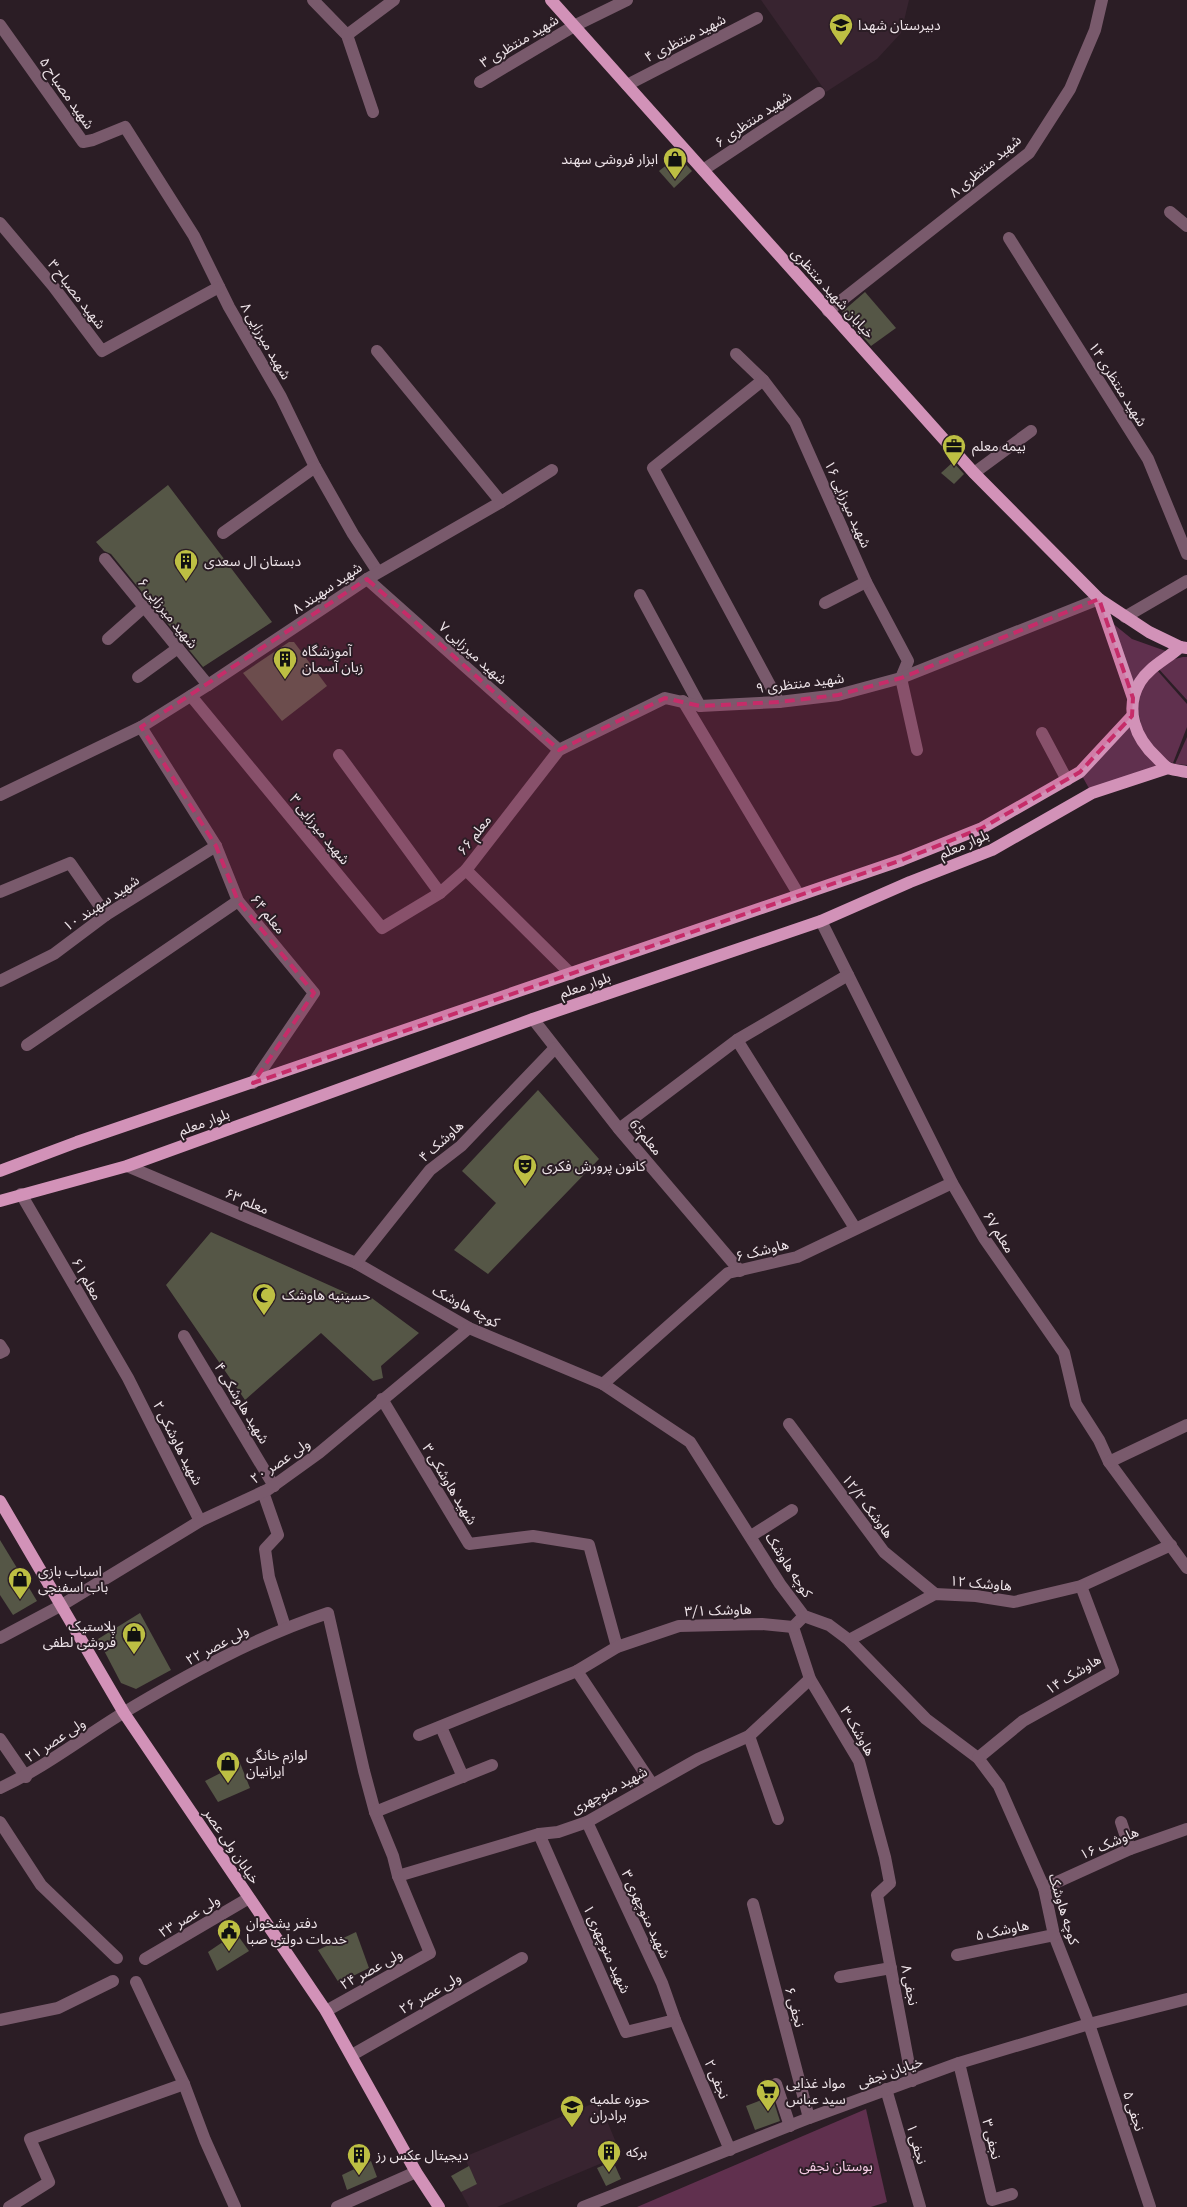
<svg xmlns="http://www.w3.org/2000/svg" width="1187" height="2207" viewBox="0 0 1187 2207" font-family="Ubuntu,'Noto Sans Arabic',sans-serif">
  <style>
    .built { fill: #382430 }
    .green { fill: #60304e }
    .building { fill: #555646 }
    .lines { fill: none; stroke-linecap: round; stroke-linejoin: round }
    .minor { stroke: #795a6c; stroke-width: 12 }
    .major { stroke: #d292b8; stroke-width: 12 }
    .marked { fill: #c62c69; fill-opacity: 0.2; stroke: #c62c69; stroke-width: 4; stroke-dasharray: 10 6; stroke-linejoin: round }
    .labels { text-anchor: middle; stroke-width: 4; stroke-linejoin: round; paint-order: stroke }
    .poi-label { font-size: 14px; fill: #eee4e9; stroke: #2b1d25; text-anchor: start }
    .street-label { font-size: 14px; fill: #eee4e9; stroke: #2b1d25 }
    .park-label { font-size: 14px; fill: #f5cce4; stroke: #2b1d25 }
  </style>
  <rect width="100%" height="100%" fill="#2b1d25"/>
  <g class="built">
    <polygon points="761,0 909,0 901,33 877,59 826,92"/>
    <polygon points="599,2101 621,2155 497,2207 469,2207 461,2192 477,2183 464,2157"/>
  </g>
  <g class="green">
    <polygon points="1096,610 1132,639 1177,655 1167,657 1133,693 1117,650"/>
    <polygon points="1183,657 1187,657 1187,700 1157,667 1166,661"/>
    <polygon points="1156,669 1187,704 1187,727 1173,763 1159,758 1146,746 1135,698"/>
    <polygon points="1131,719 1135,733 1170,765 1091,792 1081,774"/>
    <polygon points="1187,737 1187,765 1175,764"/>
    <polygon points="866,2109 887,2202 871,2207 637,2207"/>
  </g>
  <g class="building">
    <polygon points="678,156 692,171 674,188 659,171"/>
    <polygon points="865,292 896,328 871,346 842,312"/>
    <polygon points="953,462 964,474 954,484 941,473"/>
    <polygon points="168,485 272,622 203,667 111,554 104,551 96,542"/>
    <polygon points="289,642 294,642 327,686 282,721 243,673"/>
    <polygon points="538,1090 599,1159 488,1274 454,1250 496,1203 462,1171"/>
    <polygon points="211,1232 360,1299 369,1296 419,1333 381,1366 383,1378 373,1381 321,1333 245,1400 166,1285"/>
    <polygon points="0,1540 37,1601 13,1615 0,1595"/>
    <polygon points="140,1613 171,1670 136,1689 121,1683 98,1639"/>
    <polygon points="240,1763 250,1788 218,1802 205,1781"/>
    <polygon points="356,1932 369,1968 339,1983 318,1950"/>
    <polygon points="236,1933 249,1951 217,1971 208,1952"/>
    <polygon points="772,2096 780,2121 755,2130 746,2106"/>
    <polygon points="371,2161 377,2177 347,2190 342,2175"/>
    <polygon points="613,2161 621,2179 606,2186 597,2168"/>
    <polygon points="469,2166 477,2184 461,2192 451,2176"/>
  </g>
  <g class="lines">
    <g class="minor">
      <polyline points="313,0 347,35 373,112"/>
      <polyline points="0,25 83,142 93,140 125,127 194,236 229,307 281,397 315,467 353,534 378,572"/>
      <polyline points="347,35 394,0"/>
      <polyline points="480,82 574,26 627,0"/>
      <polyline points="627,85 757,18"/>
      <polyline points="703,170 819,93"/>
      <polyline points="1170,212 1187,226"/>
      <polyline points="0,223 53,286 102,351 219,287"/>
      <polyline points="1009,238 1148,459 1187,554"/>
      <polyline points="828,311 1029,153 1070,89 1095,30 1102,0"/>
      <polyline points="736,354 763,380 795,422 866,582 908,661 901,678 917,750"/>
      <polyline points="763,380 653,468 779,702"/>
      <polyline points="974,473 1031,431"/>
      <polyline points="501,502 552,470"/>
      <polyline points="223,533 315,467"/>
      <polyline points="105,559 208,685"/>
      <polyline points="367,579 559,750"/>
      <polyline points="640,595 700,706"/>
      <polyline points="825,603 866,582"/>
      <polyline points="1125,617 1187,581"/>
      <polyline points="108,639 144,607"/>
      <polyline points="138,677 178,648"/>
      <polyline points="191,696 382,928 440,893"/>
      <polyline points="683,701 799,895"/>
      <polyline points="141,727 216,846 238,901 314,993 253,1083"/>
      <polyline points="1042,733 1067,780"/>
      <polyline points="339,755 440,893 466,870"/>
      <polyline points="0,795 141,727 208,685 367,579 501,502 377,351"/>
      <polyline points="0,892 70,863 106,915"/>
      <polyline points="821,921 952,1183 984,1238 1064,1353 1076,1404 1099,1440 1109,1462 1187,1568"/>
      <polyline points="571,974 466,870 559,750 665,698 700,706 779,702 838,695 901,678 1099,599"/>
      <polyline points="0,981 54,954 106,915 216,846"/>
      <polyline points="533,1019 619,1129 740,1271"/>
      <polyline points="737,1040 855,1228"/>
      <polyline points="27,1045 238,901"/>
      <polyline points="619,1129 737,1040 848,975"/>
      <polyline points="127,1166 356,1263 469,1328 603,1384 690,1442 780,1584 804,1616 829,1625 849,1640 926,1719 978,1758 999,1786 1044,1888 1054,1935 1089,2024 1150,2207"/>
      <polyline points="21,1194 128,1378 200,1521"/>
      <polyline points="356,1263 430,1170 461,1146 555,1048"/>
      <polyline points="184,1336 274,1486"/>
      <polyline points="0,1345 4,1351 0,1353"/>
      <polyline points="603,1384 728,1273 797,1257 952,1183"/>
      <polyline points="382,1399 469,1544 533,1536 589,1545 617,1647"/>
      <polyline points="789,1424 884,1552 935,1594"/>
      <polyline points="1109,1462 1187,1425"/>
      <polyline points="263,1492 278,1535 265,1549 269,1577 285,1627"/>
      <polyline points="751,1536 792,1510"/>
      <polyline points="804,1616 793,1627 810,1679 859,1761 885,1857 890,1883 877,1895 912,2081"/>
      <polyline points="0,1638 62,1605 200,1521 269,1489 319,1453 469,1328"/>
      <polyline points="849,1640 935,1594 976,1596 1014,1602 1081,1586 1171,1545"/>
      <polyline points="441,1727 463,1777"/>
      <polyline points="419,1735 577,1671"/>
      <polyline points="749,1736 778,1819"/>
      <polyline points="0,1739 26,1777"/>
      <polyline points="978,1758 1023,1721 1113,1671 1081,1586"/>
      <polyline points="652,1784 577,1671 617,1647 679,1626 762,1624 793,1627"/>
      <path d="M0 1788C44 1768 82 1738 123 1713 188 1674 256 1637 328 1613L364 1771 375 1812 393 1856 398 1876 430 1953 326 2011"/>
      <polyline points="375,1812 492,1765"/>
      <polyline points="0,1822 41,1885 117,1958"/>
      <polyline points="587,1822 662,1983 675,2020 730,2150"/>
      <polyline points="1121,1822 1130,1849"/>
      <polyline points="539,1834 626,2032 675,2020"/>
      <polyline points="398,1876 539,1834 558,1832 587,1822 698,1759 749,1736 810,1679"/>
      <polyline points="1044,1888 1130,1849 1187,1829"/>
      <polyline points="753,1904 809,2118"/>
      <polyline points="957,1955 1054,1935"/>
      <polyline points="145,1959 249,1898"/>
      <polyline points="840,1977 891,1968"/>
      <polyline points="136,1982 184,2084 205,2140 235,2207"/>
      <polyline points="0,2020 58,2008 113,1981"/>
      <polyline points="352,2055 522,1958"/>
      <polyline points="959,2063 992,2200 1012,2194"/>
      <polyline points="776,2084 790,2126"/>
      <polyline points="886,2089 920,2207"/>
      <polyline points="9,2207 49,2182 30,2139 184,2084"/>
      <polyline points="337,2207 416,2172"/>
      <polyline points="583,2207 809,2118 959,2063 1089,2024 1187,1999"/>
    </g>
    <g class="major">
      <polyline points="551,0 974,473 1099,599"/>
      <path d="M1187 648 1180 647C1167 659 1149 667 1140 682 1124 709 1135 738 1157 758 1160 761 1164 766 1168 768 1173 770 1181 771 1187 772"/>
      <polyline points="1133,698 1099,599 1149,632 1180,647"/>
      <polyline points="0,1171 77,1142 902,860 982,828 1080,772 1132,716"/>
      <polyline points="0,1201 127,1166 533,1019 821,921 910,882 992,850 1092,793 1168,768"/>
      <polyline points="0,1501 124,1713 326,2011 416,2172 439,2207"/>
    </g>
  </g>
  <path class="marked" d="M367 579 559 750 665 698 700 706 779 702 838 695 901 678 1099 599 1133 698 1132 716 1080 772 982 828 902 860 253 1083 314 993 238 901 216 846 141 727Z"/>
  <defs>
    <g id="school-pin" transform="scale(1.25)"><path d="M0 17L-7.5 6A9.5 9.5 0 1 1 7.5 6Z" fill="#bdbf43" stroke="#2b1d25"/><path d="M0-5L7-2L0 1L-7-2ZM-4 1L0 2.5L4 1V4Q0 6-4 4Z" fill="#111"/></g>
    <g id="shop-pin" transform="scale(1.25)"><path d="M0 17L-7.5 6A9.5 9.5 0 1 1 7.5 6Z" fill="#bdbf43" stroke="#2b1d25"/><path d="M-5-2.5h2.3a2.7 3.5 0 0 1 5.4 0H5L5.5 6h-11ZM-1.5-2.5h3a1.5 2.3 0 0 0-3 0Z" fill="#111"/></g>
    <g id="office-pin" transform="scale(1.25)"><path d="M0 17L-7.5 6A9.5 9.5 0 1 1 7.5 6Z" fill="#bdbf43" stroke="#2b1d25"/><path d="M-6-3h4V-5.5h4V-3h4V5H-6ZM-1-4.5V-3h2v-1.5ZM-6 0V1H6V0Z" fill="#111"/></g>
    <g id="building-pin" transform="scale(1.25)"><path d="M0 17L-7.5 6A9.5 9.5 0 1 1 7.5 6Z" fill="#bdbf43" stroke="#2b1d25"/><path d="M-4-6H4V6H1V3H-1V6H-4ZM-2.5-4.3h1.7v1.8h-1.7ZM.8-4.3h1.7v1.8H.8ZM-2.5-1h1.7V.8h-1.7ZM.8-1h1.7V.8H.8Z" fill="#111"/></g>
    <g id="theatre-pin" transform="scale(1.25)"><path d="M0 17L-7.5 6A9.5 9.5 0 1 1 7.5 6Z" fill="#bdbf43" stroke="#2b1d25"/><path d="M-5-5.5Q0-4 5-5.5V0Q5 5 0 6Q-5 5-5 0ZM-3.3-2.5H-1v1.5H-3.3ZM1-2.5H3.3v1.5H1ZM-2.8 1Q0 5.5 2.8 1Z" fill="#111"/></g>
    <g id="mosque-pin" transform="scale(1.25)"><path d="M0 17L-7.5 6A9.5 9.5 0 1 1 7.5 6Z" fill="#bdbf43" stroke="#2b1d25"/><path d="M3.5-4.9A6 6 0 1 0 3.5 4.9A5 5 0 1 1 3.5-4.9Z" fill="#111"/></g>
    <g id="civic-pin" transform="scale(1.25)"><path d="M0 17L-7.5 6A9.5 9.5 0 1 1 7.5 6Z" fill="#bdbf43" stroke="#2b1d25"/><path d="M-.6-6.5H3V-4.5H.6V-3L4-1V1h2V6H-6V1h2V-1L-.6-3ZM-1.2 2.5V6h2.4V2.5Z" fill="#111"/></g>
    <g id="supermarket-pin" transform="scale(1.25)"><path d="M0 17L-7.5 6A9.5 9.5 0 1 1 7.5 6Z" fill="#bdbf43" stroke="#2b1d25"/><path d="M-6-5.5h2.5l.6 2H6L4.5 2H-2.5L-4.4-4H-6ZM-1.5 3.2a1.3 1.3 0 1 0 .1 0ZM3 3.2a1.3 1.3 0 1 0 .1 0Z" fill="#111"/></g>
  </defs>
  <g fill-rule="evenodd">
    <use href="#school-pin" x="841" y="25"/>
    <use href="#shop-pin" x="675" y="159"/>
    <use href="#office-pin" x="954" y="446"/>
    <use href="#building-pin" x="186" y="561"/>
    <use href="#building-pin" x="285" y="659"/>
    <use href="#theatre-pin" x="525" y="1166"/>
    <use href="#mosque-pin" x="264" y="1295"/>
    <use href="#shop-pin" x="20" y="1579"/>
    <use href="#shop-pin" x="134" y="1634"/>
    <use href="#shop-pin" x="228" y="1763"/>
    <use href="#civic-pin" x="229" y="1931"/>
    <use href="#supermarket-pin" x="768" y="2091"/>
    <use href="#school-pin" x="572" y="2107"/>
    <use href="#building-pin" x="609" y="2152"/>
    <use href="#building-pin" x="359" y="2155"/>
  </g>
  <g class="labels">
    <g class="poi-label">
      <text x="858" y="30">دبیرستان شهدا</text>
      <text x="658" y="164" text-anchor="end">ابزار فروشی سهند</text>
      <text x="972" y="451">بیمه معلم</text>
      <text x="204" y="566">دبستان ال سعدی</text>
      <text x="302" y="656">آموزشگاه<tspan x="302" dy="16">زبان آسمان</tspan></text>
      <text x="542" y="1171">کانون پرورش فکری</text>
      <text x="282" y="1300">حسینیه هاوشک</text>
      <text x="38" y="1576">اسباب بازی<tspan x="38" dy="16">باب اسفنجی</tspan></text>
      <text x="116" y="1631" text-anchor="end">پلاستیک<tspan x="116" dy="16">فروشی لطفی</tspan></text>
      <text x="246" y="1760">لوازم خانگی<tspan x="246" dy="16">ایرانیان</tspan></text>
      <text x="246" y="1928">دفتر یشخوان<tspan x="246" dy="16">خدمات دولتی صبا</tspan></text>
      <text x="786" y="2088">مواد غذایی<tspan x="786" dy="16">سید عباس</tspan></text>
      <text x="590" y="2104">حوزه علمیه<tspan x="590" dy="16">برادران</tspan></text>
      <text x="626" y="2157">برکه</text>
      <text x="376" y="2160">دیجیتال عکس رز</text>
    </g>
    <g class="street-label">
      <text transform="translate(685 38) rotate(-27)" y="5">شهید منتظری ۴</text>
      <text transform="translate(519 41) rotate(-31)" y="5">شهید منتظری ۳</text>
      <text transform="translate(67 93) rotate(55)" y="5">شهید مصباح ۵</text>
      <text transform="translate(753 119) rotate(-34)" y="5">شهید منتظری ۶</text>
      <text transform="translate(985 166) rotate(-40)" y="5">شهید منتظری ۸</text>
      <text transform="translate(833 293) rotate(48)" y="5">خیابان شهید منتظری</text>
      <text transform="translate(77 294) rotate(52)" y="5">شهید مصباح ۳</text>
      <text transform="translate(266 341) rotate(60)" y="5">شهید میرزایی ۸</text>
      <text transform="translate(1118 384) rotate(58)" y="5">شهید منتظری ۱۴</text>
      <text transform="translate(848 504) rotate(66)" y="5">شهید میرزایی ۱۶</text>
      <text transform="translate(327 588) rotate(-34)" y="5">شهید سهبند ۸</text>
      <text transform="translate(168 613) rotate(51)" y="5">شهید میرزایی ۶</text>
      <text transform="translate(473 653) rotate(42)" y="5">شهید میرزایی ۷</text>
      <text transform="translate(800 683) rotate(-7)" y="5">شهید منتظری ۹</text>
      <text transform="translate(320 829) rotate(51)" y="5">شهید میرزایی ۳</text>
      <text transform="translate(474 835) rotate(-52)" y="5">معلم ۶۶</text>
      <text transform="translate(964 844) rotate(-23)" y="5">بلوار معلم</text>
      <text transform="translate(101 903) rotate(-34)" y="5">شهید سهبند ۱۰</text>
      <text transform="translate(268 914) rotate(51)" y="5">معلم ۶۴</text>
      <text transform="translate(585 985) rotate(-19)" y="5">بلوار معلم</text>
      <text transform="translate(204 1122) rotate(-20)" y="5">بلوار معلم</text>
      <text transform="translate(646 1137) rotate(50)" y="5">معلم65</text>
      <text transform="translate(441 1141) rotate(-42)" y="5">هاوشک ۴</text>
      <text transform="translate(247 1201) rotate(23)" y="5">معلم ۶۳</text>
      <text transform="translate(999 1232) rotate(58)" y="5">معلم ۶۷</text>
      <text transform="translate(762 1250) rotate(-14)" y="5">هاوشک ۶</text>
      <text transform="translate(87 1279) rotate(60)" y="5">معلم ۶۱</text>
      <text transform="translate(466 1306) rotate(28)" y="5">کوچه هاوشک</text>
      <text transform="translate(242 1403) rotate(59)" y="5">شهید هاوشکی ۴</text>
      <text transform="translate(178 1443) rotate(63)" y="5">شهید هاوشکی ۲</text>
      <text transform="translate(280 1461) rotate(-34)" y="5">ولی عصر ۲۰</text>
      <text transform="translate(450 1484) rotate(59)" y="5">شهید هاوشکی ۳</text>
      <text transform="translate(868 1506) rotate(53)" y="5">هاوشک ۱۲/۲</text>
      <text transform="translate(789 1565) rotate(57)" y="5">کوچه هاوشک</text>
      <text transform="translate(981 1583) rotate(5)" y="5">هاوشک ۱۲</text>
      <text transform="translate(718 1610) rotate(-2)" y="5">هاوشک ۳/۱</text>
      <text transform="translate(217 1645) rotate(-28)" y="5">ولی عصر ۲۲</text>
      <text transform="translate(1073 1674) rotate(-32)" y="5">هاوشک ۱۴</text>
      <text transform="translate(858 1731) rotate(60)" y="5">هاوشک ۳</text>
      <text transform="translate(55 1740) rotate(-33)" y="5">ولی عصر ۲۱</text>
      <text transform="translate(609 1790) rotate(-28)" y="5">شهید منوچهری</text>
      <text transform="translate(1109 1843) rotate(-23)" y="5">هاوشک ۱۶</text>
      <text transform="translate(232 1846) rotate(56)" y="5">خیابان ولی عصر</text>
      <text transform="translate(1064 1909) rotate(73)" y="5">کوچه هاوشک</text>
      <text transform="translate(646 1914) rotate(65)" y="5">شهید منوچهری ۳</text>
      <text transform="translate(189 1916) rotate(-31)" y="5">ولی عصر ۲۳</text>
      <text transform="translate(1002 1930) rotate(-12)" y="5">هاوشک ۵</text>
      <text transform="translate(607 1949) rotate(66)" y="5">شهید منوچهری ۱</text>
      <text transform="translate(371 1969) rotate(-29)" y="5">ولی عصر ۲۴</text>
      <text transform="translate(910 1985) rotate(79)" y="5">نجفی ۸</text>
      <text transform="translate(430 1993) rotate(-30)" y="5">ولی عصر ۲۶</text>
      <text transform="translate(795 2007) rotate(75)" y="5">نجفی ۶</text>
      <text transform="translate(890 2072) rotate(-19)" y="5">خیابان نجفی</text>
      <text transform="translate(717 2079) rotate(67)" y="5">نجفی ۲</text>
      <text transform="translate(1134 2111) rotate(72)" y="5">نجفی ۵</text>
      <text transform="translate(992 2139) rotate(76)" y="5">نجفی ۳</text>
      <text transform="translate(917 2144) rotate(74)" y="5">نجفی ۱</text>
    </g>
    <g class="park-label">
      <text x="836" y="2171">بوستان نجفی</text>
    </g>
  </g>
</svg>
